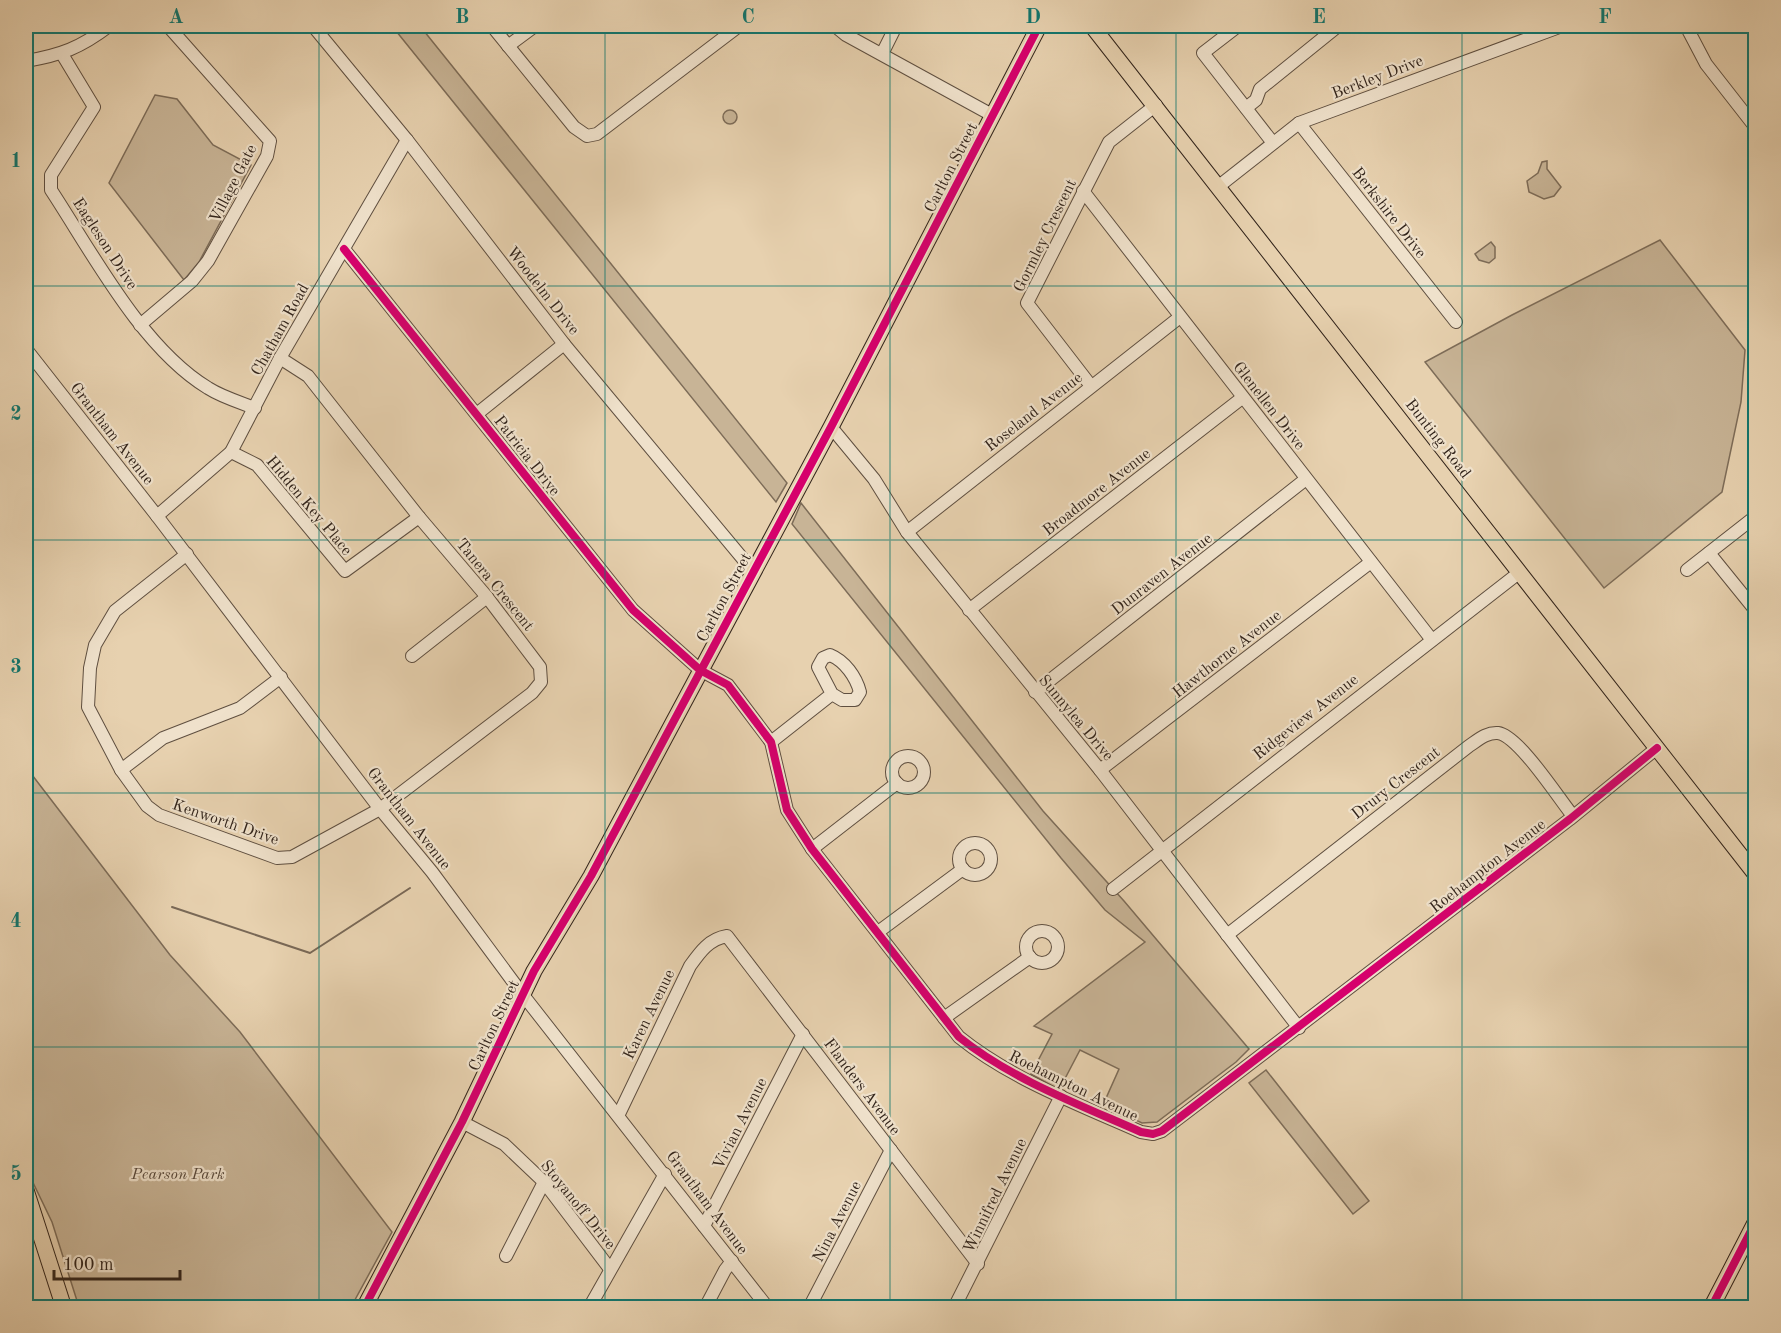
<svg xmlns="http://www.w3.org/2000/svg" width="1781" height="1333" viewBox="0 0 1781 1333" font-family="'Old Standard TT',serif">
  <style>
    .green { fill: #c8b496; stroke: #7d6c58; stroke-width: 1.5 }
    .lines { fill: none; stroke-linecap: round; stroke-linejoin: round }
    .stream { stroke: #796856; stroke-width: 2 }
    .minor-casing { stroke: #5f4f40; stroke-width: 14 }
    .major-casing { stroke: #32241b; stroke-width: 17 }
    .minor { stroke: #efe1cb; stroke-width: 12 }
    .major { stroke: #e7d1af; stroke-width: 15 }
    .cycleway-casing { stroke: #efe1cb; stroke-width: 11 }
    .cycleway { stroke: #d6006c; stroke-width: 8 }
    .grid { fill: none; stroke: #0f766e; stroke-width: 1.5; stroke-opacity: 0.55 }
    .labels { text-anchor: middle; stroke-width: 4.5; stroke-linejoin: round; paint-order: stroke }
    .street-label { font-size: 16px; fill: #32241b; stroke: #efe1cb }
    .park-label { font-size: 16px; font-style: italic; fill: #58483a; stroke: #efe1cb }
    .neatline { fill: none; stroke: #0f766e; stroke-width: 2 }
    .grid-label { font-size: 20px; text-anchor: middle; font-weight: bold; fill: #0f766e }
  </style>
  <rect width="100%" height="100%" fill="#e7d1af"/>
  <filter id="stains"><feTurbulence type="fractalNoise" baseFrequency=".00333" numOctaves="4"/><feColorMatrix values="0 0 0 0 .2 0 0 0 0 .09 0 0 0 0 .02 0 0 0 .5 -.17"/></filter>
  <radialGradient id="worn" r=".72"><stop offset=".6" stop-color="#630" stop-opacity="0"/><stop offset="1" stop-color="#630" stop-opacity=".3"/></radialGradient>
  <g class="green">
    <polygon points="392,26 420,26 787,483 776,502"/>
    <polygon points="155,95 177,99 213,145 251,165 199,262 184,280 109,183"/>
    <circle cx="730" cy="117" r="7"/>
    <polygon points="1547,161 1547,169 1561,187 1554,196 1544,199 1529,192 1527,181 1538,173 1542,162"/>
    <polygon points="1660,240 1745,350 1741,402 1722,492 1604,588 1425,362 1512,315"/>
    <polygon points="1491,242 1495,247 1495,258 1489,263 1479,260 1475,254"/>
    <polygon points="801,503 1043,811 1124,901 1249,1049 1236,1062 1157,1122 1142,1123 1103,1105 1119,1069 1080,1050 1059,1090 1031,1074 1052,1034 1034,1026 1145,942 1105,910 1061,858 792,524"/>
    <polygon points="26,767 170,955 240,1032 392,1232 351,1307 79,1307 52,1222 26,1168"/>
    <polygon points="1266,1070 1369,1201 1353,1214 1249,1083"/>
  </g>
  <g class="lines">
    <polyline class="stream" points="172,907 310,953 410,888"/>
    <g class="minor-casing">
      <g id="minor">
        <polyline points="313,26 407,140 564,344 753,571"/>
        <polyline points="492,26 574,127 587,136 597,134 739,26"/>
        <polyline points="835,26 846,35 992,115"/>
        <polyline points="1238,26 1203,53 1273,143"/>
        <polyline points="1686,26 1706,64 1756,128"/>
        <polyline points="508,46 535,26"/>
        <path d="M62 54 94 107 51 175V190C93 254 142 348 208 388 222 397 239 402 255 408"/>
        <polyline points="882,54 896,26"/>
        <path d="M26 61C61 55 80 48 109 26"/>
        <polyline points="1246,108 1256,100 1260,89 1338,26"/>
        <polyline points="1299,123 1456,322"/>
        <polyline points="1219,186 1299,123 1562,26"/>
        <polyline points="1083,191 1432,640"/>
        <path d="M344 249 633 610 700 670 728 685 771 742 787 810 812 849 959 1037C1011 1079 1080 1105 1141 1132L1153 1134 1162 1131 1570 819 1657 748"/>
        <polyline points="140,325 192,281 208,261 267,156 270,141 168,26"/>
        <polyline points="26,349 157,516 380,809 432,872 523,995 768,1308"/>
        <polyline points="1091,386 1027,303 1109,142 1156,105"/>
        <polyline points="478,413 564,344"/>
        <polyline points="831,427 874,479 907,532 1100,770 1299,1028"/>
        <polyline points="231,452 257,465 345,571 419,517"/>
        <polyline points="157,516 231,452 280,358 407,140"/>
        <polyline points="907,532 1180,317"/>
        <polyline points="1709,553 1756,611"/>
        <polyline points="187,554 115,611 95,645 90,668 88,707 121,770 147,806 159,815 277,858 292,857 380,809 532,693 541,682 540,667 487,597 419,517 308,376 280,358"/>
        <polyline points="1687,570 1756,516"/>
        <polyline points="969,610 1242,398"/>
        <polyline points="412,656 487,597"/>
        <polyline points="1035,692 1306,479"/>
        <path d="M771 742 832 694 842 700H855L860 692C856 677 845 661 830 655L823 658 818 667 832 694"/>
        <circle cx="908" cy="772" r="16"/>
        <polyline points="121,770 163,738 240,708 281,677"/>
        <polyline points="1100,770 1371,562"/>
        <circle cx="975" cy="859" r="16"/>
        <polyline points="812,849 897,783"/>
        <polyline points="1113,889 1520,572"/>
        <circle cx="1042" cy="947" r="16"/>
        <polyline points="878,932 963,869"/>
        <path d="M1227 935 1469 746C1478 740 1487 732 1498 733 1519 736 1559 799 1573 816"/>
        <polyline points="944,1018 1030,957"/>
        <path d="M619 1114 690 966C700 952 709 939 727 936L978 1264"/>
        <polyline points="462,1122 504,1144 544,1182 610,1269"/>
        <polyline points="704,1226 803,1034"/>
        <polyline points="506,1256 544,1182"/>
        <polyline points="589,1308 665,1174"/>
        <polyline points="705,1308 725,1270 732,1261"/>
        <polyline points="809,1308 891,1150"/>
        <polyline points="954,1308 1061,1096"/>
      </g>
    </g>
    <g class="major-casing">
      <g id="major">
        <polyline points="1092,26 1756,875"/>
        <polyline points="26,1190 64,1308"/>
        <polyline points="364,1308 462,1122 534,971 591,876 831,427 1039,26"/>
        <polyline points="1711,1308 1756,1221"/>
      </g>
    </g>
    <use href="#minor" class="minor"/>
    <use href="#major" class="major"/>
    <g class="cycleway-casing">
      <g id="cycleway">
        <path d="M344 249 633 610 700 670 728 685 771 742 787 810 812 849 959 1037C1011 1079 1080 1105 1141 1132L1153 1134 1162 1131 1570 819 1657 748"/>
        <polyline points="364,1308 462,1122 534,971 591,876 831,427 1039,26"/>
        <polyline points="1711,1308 1756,1221"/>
      </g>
    </g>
    <use href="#cycleway" class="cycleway"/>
  </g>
  <path class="grid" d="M319 26V1308M605 26V1308M890 26V1308M1176 26V1308M1462 26V1308M26 286H1756M26 540H1756M26 793H1756M26 1047H1756"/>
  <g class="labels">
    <g class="street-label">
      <text transform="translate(1377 76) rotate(-21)" y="6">Berkley Drive</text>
      <text transform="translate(950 167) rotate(-63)" y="6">Carlton Street</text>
      <text transform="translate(232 183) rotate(-63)" y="6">Village Gate</text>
      <text transform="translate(1390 212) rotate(52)" y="6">Berkshire Drive</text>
      <text transform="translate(1044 235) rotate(-64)" y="6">Gormley Crescent</text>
      <text transform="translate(106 243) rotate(57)" y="6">Eagleson Drive</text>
      <text transform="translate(544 290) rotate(52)" y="6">Woodelm Drive</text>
      <text transform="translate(279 329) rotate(-61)" y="6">Chatham Road</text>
      <text transform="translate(1270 405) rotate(52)" y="6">Glenellen Drive</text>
      <text transform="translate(1033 411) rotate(-38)" y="6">Roseland Avenue</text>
      <text transform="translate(113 433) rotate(52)" y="6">Grantham Avenue</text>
      <text transform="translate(1439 438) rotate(52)" y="6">Bunting Road</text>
      <text transform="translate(528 455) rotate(52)" y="6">Patricia Drive</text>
      <text transform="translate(1096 491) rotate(-38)" y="6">Broadmore Avenue</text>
      <text transform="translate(310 505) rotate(50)" y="6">Hidden Key Place</text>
      <text transform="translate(1161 573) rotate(-38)" y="6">Dunraven Avenue</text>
      <text transform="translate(496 584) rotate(51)" y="6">Tanera Crescent</text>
      <text transform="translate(723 597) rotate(-62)" y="6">Carlton Street</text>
      <text transform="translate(1226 653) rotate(-38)" y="6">Hawthorne Avenue</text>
      <text transform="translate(1305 716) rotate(-38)" y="6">Ridgeview Avenue</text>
      <text transform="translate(1077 717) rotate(50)" y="6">Sunnylea Drive</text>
      <text transform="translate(1395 782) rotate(-38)" y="6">Drury Crescent</text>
      <text transform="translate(410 818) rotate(52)" y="6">Grantham Avenue</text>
      <text transform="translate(226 821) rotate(19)" y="6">Kenworth Drive</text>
      <text transform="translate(1487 865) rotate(-38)" y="6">Roehampton Avenue</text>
      <text transform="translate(648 1014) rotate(-64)" y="6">Karen Avenue</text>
      <text transform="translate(493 1025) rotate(-65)" y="6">Carlton Street</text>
      <text transform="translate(1074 1085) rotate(26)" y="6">Roehampton Avenue</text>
      <text transform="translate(863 1086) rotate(53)" y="6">Flanders Avenue</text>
      <text transform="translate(739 1123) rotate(-63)" y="6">Vivian Avenue</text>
      <text transform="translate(994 1195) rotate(-64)" y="6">Winnifred Avenue</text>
      <text transform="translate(708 1202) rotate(53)" y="6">Grantham Avenue</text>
      <text transform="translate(579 1204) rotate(51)" y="6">Stoyanoff Drive</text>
      <text transform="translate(836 1221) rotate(-63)" y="6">Nina Avenue</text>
    </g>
    <g class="park-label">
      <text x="178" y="1179">Pearson Park</text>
    </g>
  </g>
  <rect width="1781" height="1333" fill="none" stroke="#e7d1af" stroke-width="66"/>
  <path d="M54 1270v9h126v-9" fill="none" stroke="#32241b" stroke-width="3"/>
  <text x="63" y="1270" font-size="18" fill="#32241b" stroke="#efe1cb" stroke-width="4.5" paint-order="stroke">100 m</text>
  <rect x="33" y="33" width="1715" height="1267" class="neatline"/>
  <g class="grid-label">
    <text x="176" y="23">A</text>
    <text x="462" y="23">B</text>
    <text x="748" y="23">C</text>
    <text x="1033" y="23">D</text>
    <text x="1319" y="23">E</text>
    <text x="1605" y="23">F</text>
    <text x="16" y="167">1</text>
    <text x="16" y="420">2</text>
    <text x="16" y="673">3</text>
    <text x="16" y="927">4</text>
    <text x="16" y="1180">5</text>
  </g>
  <rect width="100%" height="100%" filter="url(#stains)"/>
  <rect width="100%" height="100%" fill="url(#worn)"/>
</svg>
